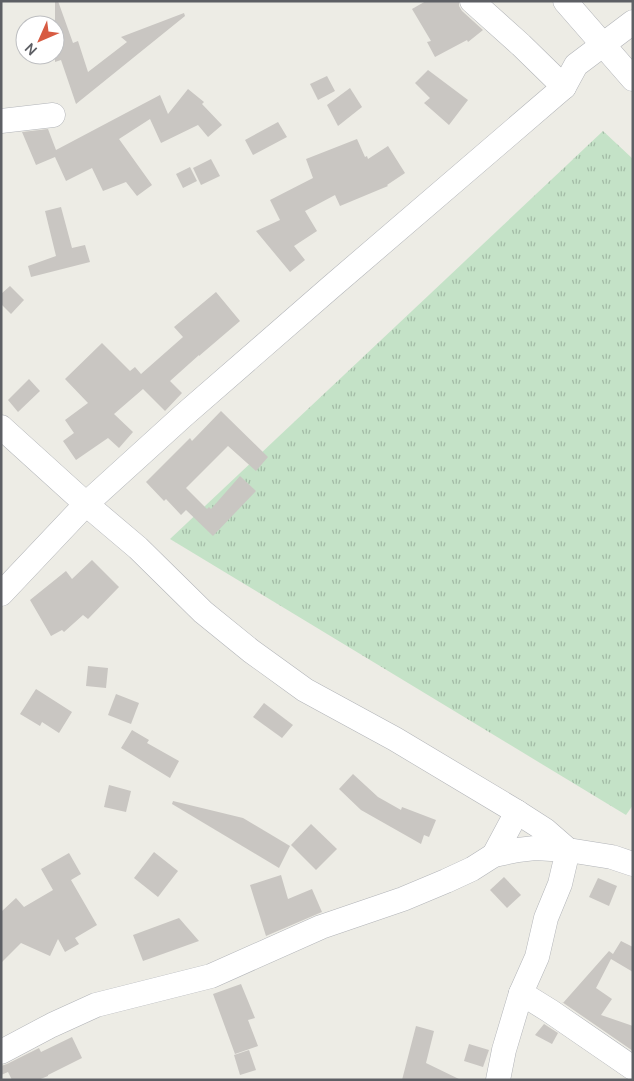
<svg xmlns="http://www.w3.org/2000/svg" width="634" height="1081" viewBox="0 0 634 1081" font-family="Manrope,sans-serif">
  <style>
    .grass { fill: url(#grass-tufts) }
    .building { fill: #c9c6c2 }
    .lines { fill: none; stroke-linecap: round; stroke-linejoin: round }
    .minor-casing { stroke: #b2b4b8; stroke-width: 25 }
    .minor { stroke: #fff; stroke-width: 24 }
  </style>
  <defs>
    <pattern id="grass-tufts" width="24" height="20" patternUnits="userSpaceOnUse" patternTransform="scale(1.25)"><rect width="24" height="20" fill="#c4e2c7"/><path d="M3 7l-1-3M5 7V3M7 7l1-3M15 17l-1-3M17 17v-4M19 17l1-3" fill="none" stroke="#a2baa5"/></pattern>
  </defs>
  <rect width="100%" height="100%" fill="#edece5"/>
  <polygon class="grass" points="603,131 633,159 633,805 626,815 170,539"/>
  <g class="building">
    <polygon points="55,1 58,1 73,43 78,41 88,72 127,42 121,37 184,13 185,16 76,104 61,60 55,62"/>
    <polygon points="426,1 459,1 459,6 462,11 483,30 468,42 467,40 435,57 427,42 431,41 412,9"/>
    <polygon points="428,70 468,100 449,125 424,103 430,98 415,83"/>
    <polygon points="327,76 335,91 318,100 310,84"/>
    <polygon points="350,88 362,107 338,126 327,105"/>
    <polygon points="188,89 204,102 202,104 222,125 208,137 198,125 161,143 150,119 119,139 152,185 137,196 126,182 103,191 92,168 66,181 55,157 36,165 22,132 48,129 56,150 160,95 168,114"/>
    <polygon points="278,122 287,137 253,155 245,140"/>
    <polygon points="357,139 365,157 367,156 368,159 388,146 405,173 387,185 388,186 340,206 335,195 305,211 317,231 294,246 305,260 290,272 256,231 280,220 270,200 313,178 306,159"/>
    <polygon points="211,159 220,176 201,185 193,168"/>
    <polygon points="190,167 197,181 183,188 176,174"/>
    <polygon points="61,207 72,248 85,245 90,262 31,277 28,266 56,256 45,211"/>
    <polygon points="10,286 24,300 11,314 1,304 1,294"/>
    <polygon points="216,292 240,321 199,356 199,355 170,381 182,393 165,411 143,389 114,414 133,432 119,448 108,438 76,460 63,441 74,433 65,420 88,403 65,379 102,343 130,371 135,367 141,374 183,337 174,327"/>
    <polygon points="29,379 40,391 18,412 8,400"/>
    <polygon points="221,411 268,457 256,471 228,446 186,488 207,509 209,507 211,509 240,476 256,491 213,536 186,510 181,515 166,499 164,501 146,482 190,438 192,441"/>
    <polygon points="92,560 119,587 88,619 83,615 64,632 62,630 51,636 30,600 66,571 72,579"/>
    <polygon points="88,666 108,668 106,688 86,686"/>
    <polygon points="36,689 72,712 59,733 42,722 40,726 20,714"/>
    <polygon points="116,694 139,703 131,724 108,715"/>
    <polygon points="264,703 293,725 282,738 253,717"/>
    <polygon points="132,730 149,740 147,743 179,761 170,778 121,748"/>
    <polygon points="353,774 378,797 401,810 402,807 436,820 429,837 424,835 421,844 361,810 339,789"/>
    <polygon points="109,785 131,791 126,812 104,807"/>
    <polygon points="173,801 243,818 290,846 279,868 172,804"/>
    <polygon points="311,824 337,849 316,870 291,845"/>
    <polygon points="154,852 178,871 158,897 134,878"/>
    <polygon points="69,853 81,874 71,880 97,925 75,938 79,944 65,952 58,939 50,956 21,943 1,963 1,912 16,898 24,907 53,890 41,869"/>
    <polygon points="281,875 288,899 312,889 322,912 266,936 250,885"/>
    <polygon points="504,877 521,895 507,908 490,890"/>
    <polygon points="598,878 617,886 609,906 589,897"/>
    <polygon points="179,918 199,941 143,961 133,935"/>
    <polygon points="621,941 633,947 633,972 611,959 596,988 612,999 601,1015 633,1026 633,1051 562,1002 563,1003 609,951 613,954"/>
    <polygon points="241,984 255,1018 248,1020 258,1046 235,1054 213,994"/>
    <polygon points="544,1024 558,1033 552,1044 535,1035"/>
    <polygon points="416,1026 434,1031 426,1063 461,1080 402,1080"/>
    <polygon points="72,1037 82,1058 48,1075 48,1076 38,1080 12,1080 8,1072 1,1075 1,1066 7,1064 39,1048 41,1052"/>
    <polygon points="469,1044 489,1050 483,1067 464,1061"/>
    <polygon points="249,1050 256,1070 240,1075 234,1055"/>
  </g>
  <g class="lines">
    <g class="minor-casing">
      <g id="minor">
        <polyline points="472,1 521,45 564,87"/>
        <polyline points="565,1 633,79"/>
        <polyline points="1,121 53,115"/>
        <polyline points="1,427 86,504 138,548 203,612 251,651 305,690 395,739 517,812 545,830 568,850 612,857 633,864"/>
        <polyline points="1,594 86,504 184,415 331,287 564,87 576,65 633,22"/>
        <polyline points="494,855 517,812"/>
        <polyline points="521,993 550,1011 633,1068"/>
        <polyline points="1,1052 52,1025 96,1005 211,976 321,927 403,899 446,881 472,869 494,855 518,850 535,848 568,850 560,884 546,918 537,957 521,993 504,1050 498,1080"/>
      </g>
    </g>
    <use href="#minor" class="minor"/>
  </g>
  <rect width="634" height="1081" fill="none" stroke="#5d5f64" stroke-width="5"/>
  <g transform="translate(40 40) rotate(225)"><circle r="24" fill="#ffffff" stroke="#bebfc1"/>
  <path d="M0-4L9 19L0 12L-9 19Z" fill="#d75b42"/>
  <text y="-8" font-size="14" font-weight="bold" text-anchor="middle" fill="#5d5f64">N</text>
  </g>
</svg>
